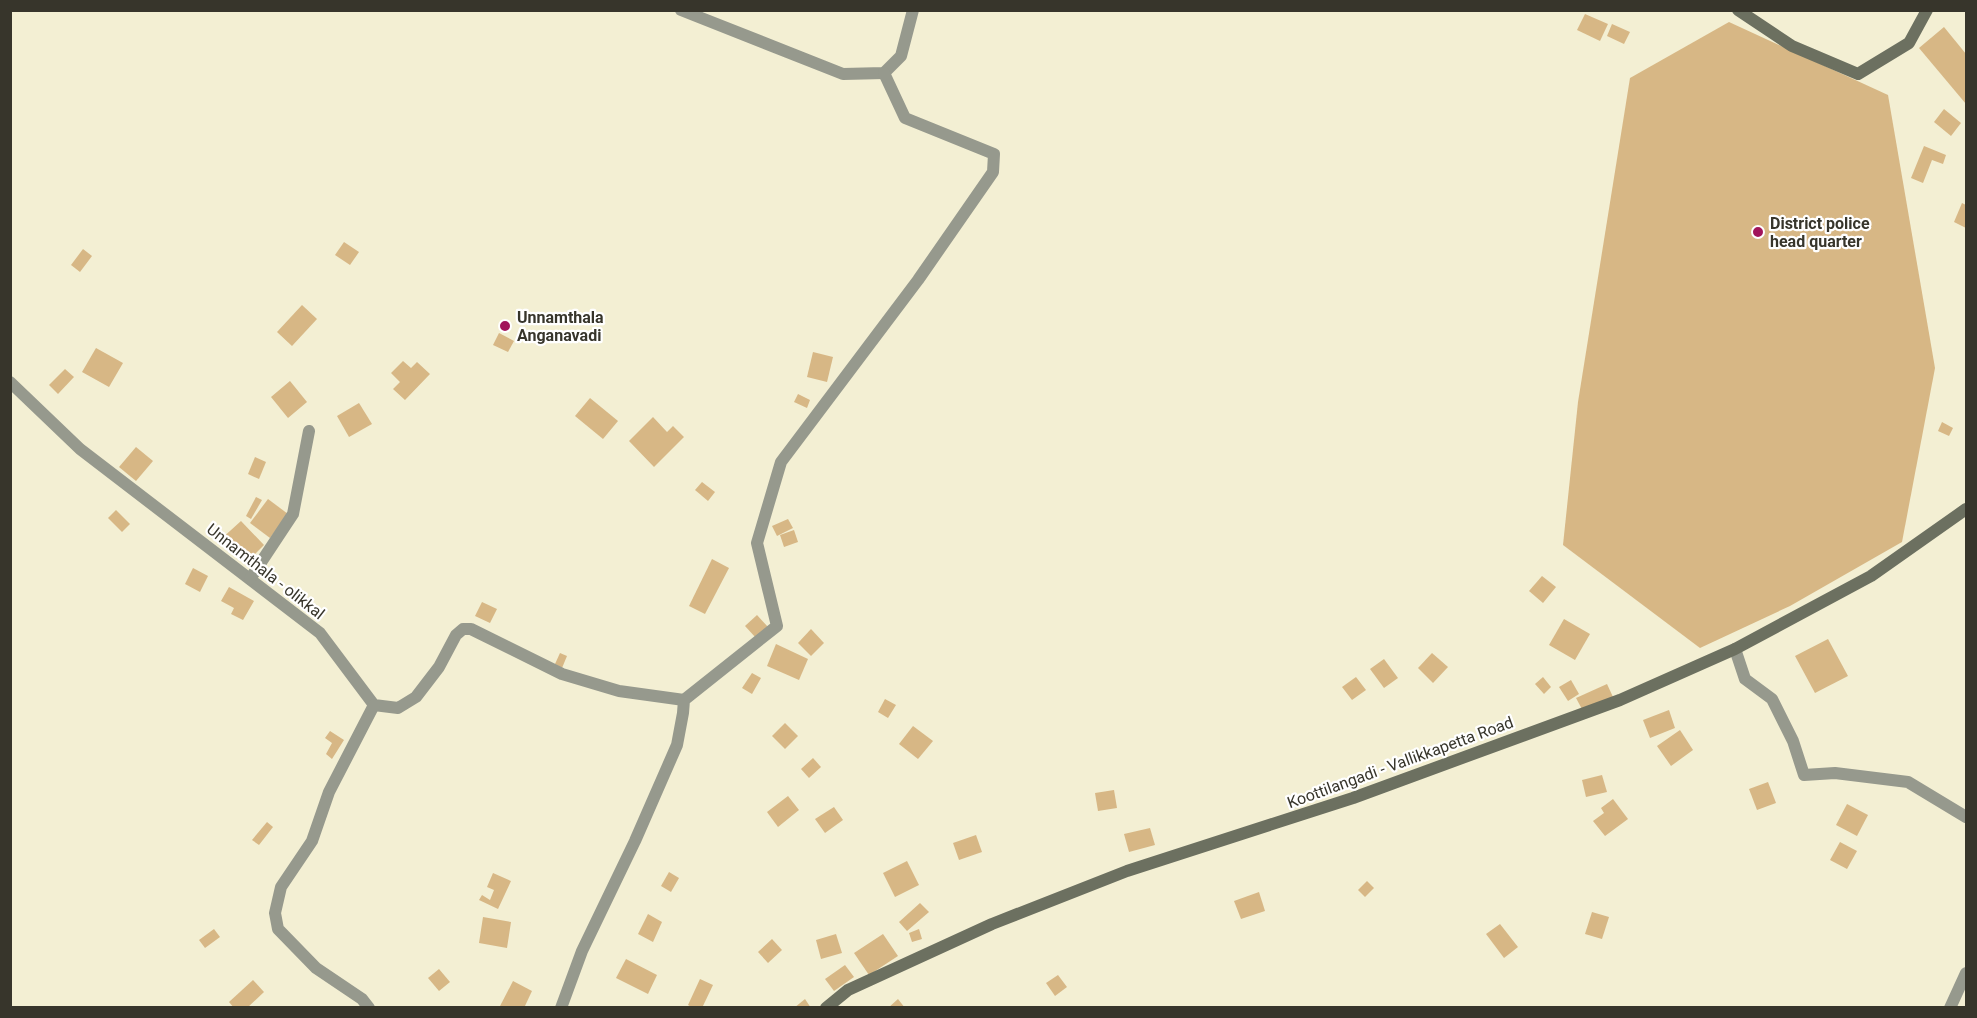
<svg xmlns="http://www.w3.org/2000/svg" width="1977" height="1018" viewBox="0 0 1977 1018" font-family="Roboto,sans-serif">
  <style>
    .building { fill: #d7b785 }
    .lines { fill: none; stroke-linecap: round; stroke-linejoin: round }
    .minor { stroke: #96998d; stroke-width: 12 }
    .secondary { stroke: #6c7060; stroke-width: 12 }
    .poi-dot { fill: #a1145b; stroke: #fff; stroke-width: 2 }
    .labels { text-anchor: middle; stroke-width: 4.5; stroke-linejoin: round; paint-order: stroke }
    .poi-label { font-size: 16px; font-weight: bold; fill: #37352b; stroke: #fff; text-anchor: start }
    .street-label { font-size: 16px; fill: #37352b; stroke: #fff }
  </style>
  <rect width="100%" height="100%" fill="#f3efd3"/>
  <g class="building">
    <polygon points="1585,14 1608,24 1600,41 1577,30"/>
    <polygon points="1729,22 1888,95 1935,368 1902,542 1790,606 1700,648 1563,545 1578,402 1630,78"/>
    <polygon points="1612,24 1630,32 1624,44 1607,36"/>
    <polygon points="1944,27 1966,54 1966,104 1919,48"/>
    <polygon points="1944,109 1961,123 1951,136 1934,122"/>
    <polygon points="1924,146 1946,155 1943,164 1932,160 1923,183 1911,178"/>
    <polygon points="1962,203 1966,205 1966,228 1954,222"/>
    <polygon points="344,242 359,252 350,265 335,255"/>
    <polygon points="83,249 92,256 80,272 71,265"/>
    <polygon points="302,305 317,319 292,346 277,332"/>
    <polygon points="499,333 514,341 508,352 493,345"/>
    <polygon points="96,348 123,363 109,387 82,372"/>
    <polygon points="813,352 833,357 827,382 807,377"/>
    <polygon points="403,361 411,368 417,362 430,374 405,400 393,389 400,382 391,373"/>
    <polygon points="65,369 74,377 58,394 49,385"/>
    <polygon points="290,381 307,402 288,418 271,397"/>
    <polygon points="798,394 810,400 807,408 794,402"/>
    <polygon points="590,398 618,421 603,439 575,416"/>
    <polygon points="359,403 372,424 349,437 337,416"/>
    <polygon points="653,417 667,432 673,426 684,437 654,467 629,441"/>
    <polygon points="1942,422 1953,428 1949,436 1938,431"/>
    <polygon points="136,447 153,461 136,481 119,467"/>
    <polygon points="255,457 266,462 259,479 248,474"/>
    <polygon points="702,482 715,492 708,501 695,490"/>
    <polygon points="256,497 262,500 251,519 246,516"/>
    <polygon points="268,499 288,514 270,538 250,523"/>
    <polygon points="116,510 130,524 122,532 108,518"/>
    <polygon points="788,519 793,528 777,536 772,526"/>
    <polygon points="241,521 264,545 248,561 231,543 227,547 220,540"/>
    <polygon points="794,530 798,542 784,547 780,535"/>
    <polygon points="712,559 729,568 705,614 689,606"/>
    <polygon points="193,568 208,576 200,592 185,584"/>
    <polygon points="1542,576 1556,587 1543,603 1529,591"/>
    <polygon points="229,587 254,601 243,620 231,614 234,608 221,601"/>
    <polygon points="482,602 497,609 490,623 475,616"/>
    <polygon points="757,615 768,627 756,638 745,626"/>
    <polygon points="1564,619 1590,634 1575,660 1549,645"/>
    <polygon points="811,629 824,643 811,656 798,643"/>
    <polygon points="1828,639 1848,676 1815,693 1795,656"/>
    <polygon points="776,644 808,659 799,680 767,666"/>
    <polygon points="560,653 567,656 562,668 555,664"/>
    <polygon points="1432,653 1448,667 1433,683 1418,668"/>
    <polygon points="1384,659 1398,678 1384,688 1370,669"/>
    <polygon points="752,673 761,678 752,694 742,688"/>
    <polygon points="1356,677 1366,690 1352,700 1342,687"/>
    <polygon points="1543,677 1551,687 1544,694 1535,684"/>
    <polygon points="1571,680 1579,694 1568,701 1559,687"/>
    <polygon points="1607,684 1613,697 1583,711 1576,698"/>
    <polygon points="885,699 896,705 888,718 878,712"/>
    <polygon points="1669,710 1675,728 1650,738 1643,720"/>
    <polygon points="785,723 798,736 785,749 772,736"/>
    <polygon points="913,726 933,741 918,759 899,744"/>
    <polygon points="1680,730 1693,750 1671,766 1657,746"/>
    <polygon points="330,731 344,740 332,759 326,754 332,743 325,738"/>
    <polygon points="813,758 821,767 809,778 801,769"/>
    <polygon points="1602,775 1607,792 1586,797 1582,780"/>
    <polygon points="1768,782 1776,803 1757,810 1749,789"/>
    <polygon points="1114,790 1117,808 1098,811 1095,793"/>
    <polygon points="788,796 799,810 778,827 767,812"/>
    <polygon points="1613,799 1628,819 1605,836 1593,821 1604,813 1601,808"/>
    <polygon points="1847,804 1868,815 1857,836 1836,825"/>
    <polygon points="834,807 843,820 825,833 815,819"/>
    <polygon points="267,822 273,827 259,845 252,840"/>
    <polygon points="1150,828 1155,845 1129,852 1124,834"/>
    <polygon points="976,835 982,852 959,860 953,843"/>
    <polygon points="1840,842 1857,851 1847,869 1830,860"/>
    <polygon points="907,861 919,885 895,897 883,873"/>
    <polygon points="669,872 679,878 671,892 661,886"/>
    <polygon points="493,873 511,881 498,909 479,900 482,895 490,900 494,890 487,887"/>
    <polygon points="1367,881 1374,888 1365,897 1358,890"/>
    <polygon points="1259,892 1265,911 1241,919 1234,901"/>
    <polygon points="920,903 929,912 907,931 899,922"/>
    <polygon points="1592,912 1609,917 1602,939 1585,934"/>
    <polygon points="648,914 662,922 653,942 638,934"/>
    <polygon points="483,917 511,922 507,948 479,943"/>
    <polygon points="1500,924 1518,947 1504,958 1486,934"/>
    <polygon points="214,929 220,937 205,948 199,940"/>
    <polygon points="919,929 922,939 912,942 909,933"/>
    <polygon points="836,934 842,953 821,959 816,940"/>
    <polygon points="883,934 898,956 869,975 854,953"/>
    <polygon points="772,939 782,950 768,963 758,952"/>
    <polygon points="626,959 657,975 648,994 616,978"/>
    <polygon points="845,965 854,977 834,991 825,979"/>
    <polygon points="439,969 450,982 439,991 428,978"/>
    <polygon points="1058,975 1067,987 1055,996 1046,983"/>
    <polygon points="700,979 713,985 702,1008 693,1008 688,1005"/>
    <polygon points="253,980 264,992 247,1008 234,1008 229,1002"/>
    <polygon points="513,981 532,991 524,1008 499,1008"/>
    <polygon points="805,999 811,1008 794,1008"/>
    <polygon points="898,999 905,1008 888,1008"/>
  </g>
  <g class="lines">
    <g class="minor">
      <polyline points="681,10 843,74 884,73 901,56 913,10"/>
      <polyline points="10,382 80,449 320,633 374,705 398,708 416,697 439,667 456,635 463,629 471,629 562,674 619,691 684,700"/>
      <polyline points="250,579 293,514 309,431"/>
      <polyline points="1735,649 1745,679 1772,699 1793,741 1804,775 1835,773 1908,782 1966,817"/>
      <polyline points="369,1008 362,999 316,968 278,929 275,913 281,887 312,841 329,792 374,705"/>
      <polyline points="561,1008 582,951 635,841 677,745 683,713 684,700 777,626 757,543 781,462 918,280 993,172 994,154 905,118 884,73"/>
      <polyline points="1950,1008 1966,973"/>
    </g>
    <g class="secondary">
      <polyline points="1738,10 1792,46 1858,74 1909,43 1927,10"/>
      <polyline points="826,1008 848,990 992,924 1127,871 1353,798 1620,700 1735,649 1871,576 1966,509"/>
    </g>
  </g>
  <g class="poi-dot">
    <circle cx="1758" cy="232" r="6"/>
    <circle cx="505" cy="326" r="6"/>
  </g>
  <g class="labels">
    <g class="poi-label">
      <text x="1770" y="229">District police<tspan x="1770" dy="18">head quarter</tspan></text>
      <text x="517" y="323">Unnamthala<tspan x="517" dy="18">Anganavadi</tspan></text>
    </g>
    <g class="street-label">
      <text transform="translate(266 571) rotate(38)" y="6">Unnamthala - olikkal</text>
      <text transform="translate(1400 762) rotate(-20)" y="6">Koottilangadi - Vallikkapetta Road</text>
    </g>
  </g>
  <rect width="1977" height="1018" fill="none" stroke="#37352b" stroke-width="24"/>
</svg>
